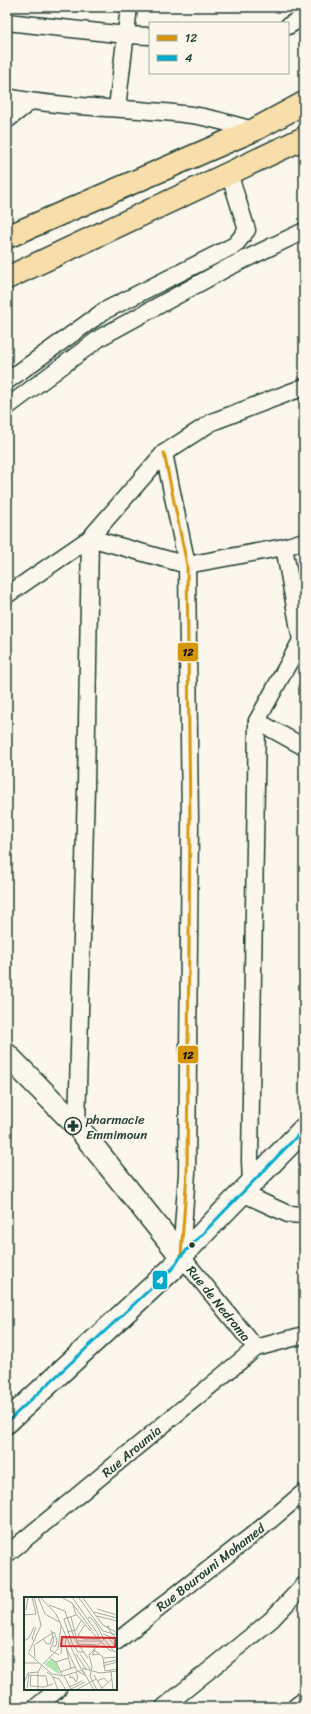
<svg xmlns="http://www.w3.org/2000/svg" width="311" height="1714" viewBox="0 0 311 1714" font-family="Sriracha,sans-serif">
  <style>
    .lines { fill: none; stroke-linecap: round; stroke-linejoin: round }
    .street-casing { stroke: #1f3d34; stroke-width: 19 }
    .secondary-casing { stroke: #1f3d34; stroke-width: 25 }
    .primary-casing { stroke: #1f3d34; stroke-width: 25 }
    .street { stroke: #fbf7ec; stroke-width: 16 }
    .secondary { stroke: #fbf7ec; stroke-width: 22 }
    .primary { stroke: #f8deab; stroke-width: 22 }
    .bus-1-casing { stroke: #fbf7ec; stroke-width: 6 }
    .bus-2-casing { stroke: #fbf7ec; stroke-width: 6 }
    .bus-1 { stroke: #d79608; stroke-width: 3 }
    .bus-2 { stroke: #00a9ce; stroke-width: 3 }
    .bus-dot { fill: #1f3d34; stroke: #fbf7ec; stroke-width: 1.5 }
    .labels { text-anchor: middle; stroke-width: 3.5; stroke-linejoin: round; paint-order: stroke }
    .poi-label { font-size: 13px; fill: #1f3d34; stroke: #fbf7ec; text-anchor: start }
    .street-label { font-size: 13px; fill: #1f3d34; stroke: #fbf7ec }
    .inset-road { fill: none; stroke: #a3ada2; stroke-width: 1 }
    .view { fill: #d62828; fill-opacity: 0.15; stroke: #d62828; stroke-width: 2 }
    .inset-edge { fill: none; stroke: #1f3d34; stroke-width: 2 }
    .line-badge { stroke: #fbf7ec; stroke-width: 1.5 }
    .badge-label { font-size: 11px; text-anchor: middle; font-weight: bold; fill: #fff }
    .pale-badge-label { font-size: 11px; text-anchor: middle; font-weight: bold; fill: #111 }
  </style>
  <rect width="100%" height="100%" fill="#fbf7ec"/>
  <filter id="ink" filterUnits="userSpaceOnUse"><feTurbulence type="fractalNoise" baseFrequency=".025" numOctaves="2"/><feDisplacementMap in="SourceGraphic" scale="8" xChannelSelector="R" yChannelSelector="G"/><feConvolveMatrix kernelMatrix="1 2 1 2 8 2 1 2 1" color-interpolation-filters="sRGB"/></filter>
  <g filter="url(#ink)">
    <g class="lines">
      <g class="street-casing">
        <g id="street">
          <polyline points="7,22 126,35 150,36"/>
          <polyline points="288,26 303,17"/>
          <path d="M7 97C68 109 131 107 192 115 213 118 234 125 254 130"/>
          <polyline points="117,108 129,7"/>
          <polyline points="7,120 30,102"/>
          <polyline points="7,381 104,311 235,245 247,230 229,173"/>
          <polyline points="7,407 101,337 229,267 304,231"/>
          <polyline points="164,453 187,565 190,822 187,1173 181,1256 256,1348 304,1335"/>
          <polyline points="284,547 301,640 304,642"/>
          <polyline points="7,595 90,538 164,453 212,422 304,387"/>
          <polyline points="257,721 304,747"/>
          <polyline points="77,1126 86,787 90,538 187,565 284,547 304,541"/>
          <polyline points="251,1183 250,1160 257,721 304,635"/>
          <polyline points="242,1193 288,1214 304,1215"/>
          <polyline points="7,1554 256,1348"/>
          <polyline points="116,1642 260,1529 304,1492"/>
          <polyline points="36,1707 58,1689"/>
          <polyline points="164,1707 271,1620 304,1585"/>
          <polyline points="295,1707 304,1700"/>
        </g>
      </g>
      <g class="secondary-casing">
        <g id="secondary">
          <polyline points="7,1055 77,1126 181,1256"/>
          <polyline points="7,1422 174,1267 181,1256 304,1129"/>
        </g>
      </g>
      <g class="primary-casing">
        <g id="primary">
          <polyline points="7,237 254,130 304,103"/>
          <polyline points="7,278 304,138"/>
        </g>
      </g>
      <use href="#street" class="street"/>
      <use href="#secondary" class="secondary"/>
      <use href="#primary" class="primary"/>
      <g class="bus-1-casing">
        <polyline id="bus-1" points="164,453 187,565 190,822 187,1173 181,1256"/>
      </g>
      <g class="bus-2-casing">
        <polyline id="bus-2" points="7,1422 174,1267 181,1256 304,1129"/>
      </g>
      <use href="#bus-1" class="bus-1"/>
      <use href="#bus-2" class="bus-2"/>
    </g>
  </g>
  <defs>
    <g id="pharmacy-ring" transform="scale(0.9)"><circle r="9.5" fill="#fbf7ec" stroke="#1f3d34" stroke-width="1.5"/><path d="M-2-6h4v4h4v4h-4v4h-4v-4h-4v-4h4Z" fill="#1f3d34"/></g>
  </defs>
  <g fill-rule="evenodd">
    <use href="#pharmacy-ring" x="73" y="1126"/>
  </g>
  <circle class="bus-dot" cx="192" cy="1245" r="3.5"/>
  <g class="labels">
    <g class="poi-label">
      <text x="86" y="1124">pharmacie<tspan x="86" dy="15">Emmimoun</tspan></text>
    </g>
    <g class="street-label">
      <text transform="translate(219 1303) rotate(51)" y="5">Rue de Nedroma</text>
      <text transform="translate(131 1451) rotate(-40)" y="5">Rue Aroumia</text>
      <text transform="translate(210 1567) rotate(-38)" y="5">Rue Bourouni Mohamed</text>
    </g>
  </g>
  <g transform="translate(24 1597)">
    <rect width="93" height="93" fill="#fbf7ec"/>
    <path d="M27 62 32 65 36 78 20 67Z" fill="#ace7ad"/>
    <path class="inset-road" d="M14 0 21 17 35 25M16 0 32 17 57 72M37 0 48 6 68 33M48 0 74 37 75 42M58 0 79 28 93 36M55 1 79 34 93 38M25 8 41 14 51 43 64 61M49 8 52 17 64 31 85 53 93 55M73 12 93 18M2 13 4 0M70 15 93 21M0 18 12 17 8 0M52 18 40 22 48 46 54 55H60M73 19 93 24M47 20 54 47 73 48M64 21 66 20 72 27 80 42 65 58 68 70 66 79 73 93M61 28 54 38 60 42H75M82 30 85 29 84 31 93 43M27 33 30 43 26 53 35 58M43 35 52 33 57 24M79 37 87 40 93 47M84 40 93 51M42 41 41 48 53 74 61 78M19 42 23 47H26L29 39M80 42 89 53M0 44 5 41 10 30M10 44 8 42 12 30M54 44H76M42 50 47 72M69 52 79 60 81 74 93 72M71 53 68 58 75 57M5 55 17 28 10 0M4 56 28 77 40 79M37 57 38 40M52 57 62 72M56 57 66 72M11 61 10 48 30 35 33 43 32 49H29M26 61 32 65 38 78M80 61 93 60M32 65 44 61M0 66H15M79 66 93 63M19 67 34 52 37 29M79 69 93 65M58 71 76 76 93 74M58 73 62 79 58 72M87 74 89 93M23 75 29 80 34 93M36 75 51 70M4 78 22 79 24 89M7 78 6 89 20 90 29 87M46 78V81L49 80 52 85 54 80 52 75M70 78 79 93M40 79 47 92M40 79 58 73M62 79 70 93M29 80 35 82 42 93M73 84 80 81 84 85M0 86 4 76 14 75M45 90 58 84M3 91 5 78M78 91 88 82M14 93V75L18 68M45 93 61 85M52 93 72 82"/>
    <path class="view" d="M38 40 92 41 91 50 37 49Z"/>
    <rect width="93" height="93" class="inset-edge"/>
  </g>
  <g class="line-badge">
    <rect x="177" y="642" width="22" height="20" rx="4" fill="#d79608"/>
    <rect x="177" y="1045" width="22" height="19" rx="4" fill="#d79608"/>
    <rect x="152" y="1270" width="16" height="20" rx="4" fill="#00a9ce"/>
  </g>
  <g class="badge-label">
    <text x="160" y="1284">4</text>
  </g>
  <g class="pale-badge-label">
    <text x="188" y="656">12</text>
    <text x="188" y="1059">12</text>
  </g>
  <rect width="311" height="1714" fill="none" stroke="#fbf7ec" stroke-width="24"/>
  <rect x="12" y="12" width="287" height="1690" fill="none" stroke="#1f3d34" stroke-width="1.5" filter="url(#ink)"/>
  <rect x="149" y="22" width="140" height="52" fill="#fbf7ec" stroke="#a3ada2"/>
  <rect x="157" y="35" width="20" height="6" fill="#d79608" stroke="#a3ada2"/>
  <text x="185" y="42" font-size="12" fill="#1f3d34">12</text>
  <rect x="157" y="55" width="20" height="6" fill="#00a9ce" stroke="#a3ada2"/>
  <text x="185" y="62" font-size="12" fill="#1f3d34">4</text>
</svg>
